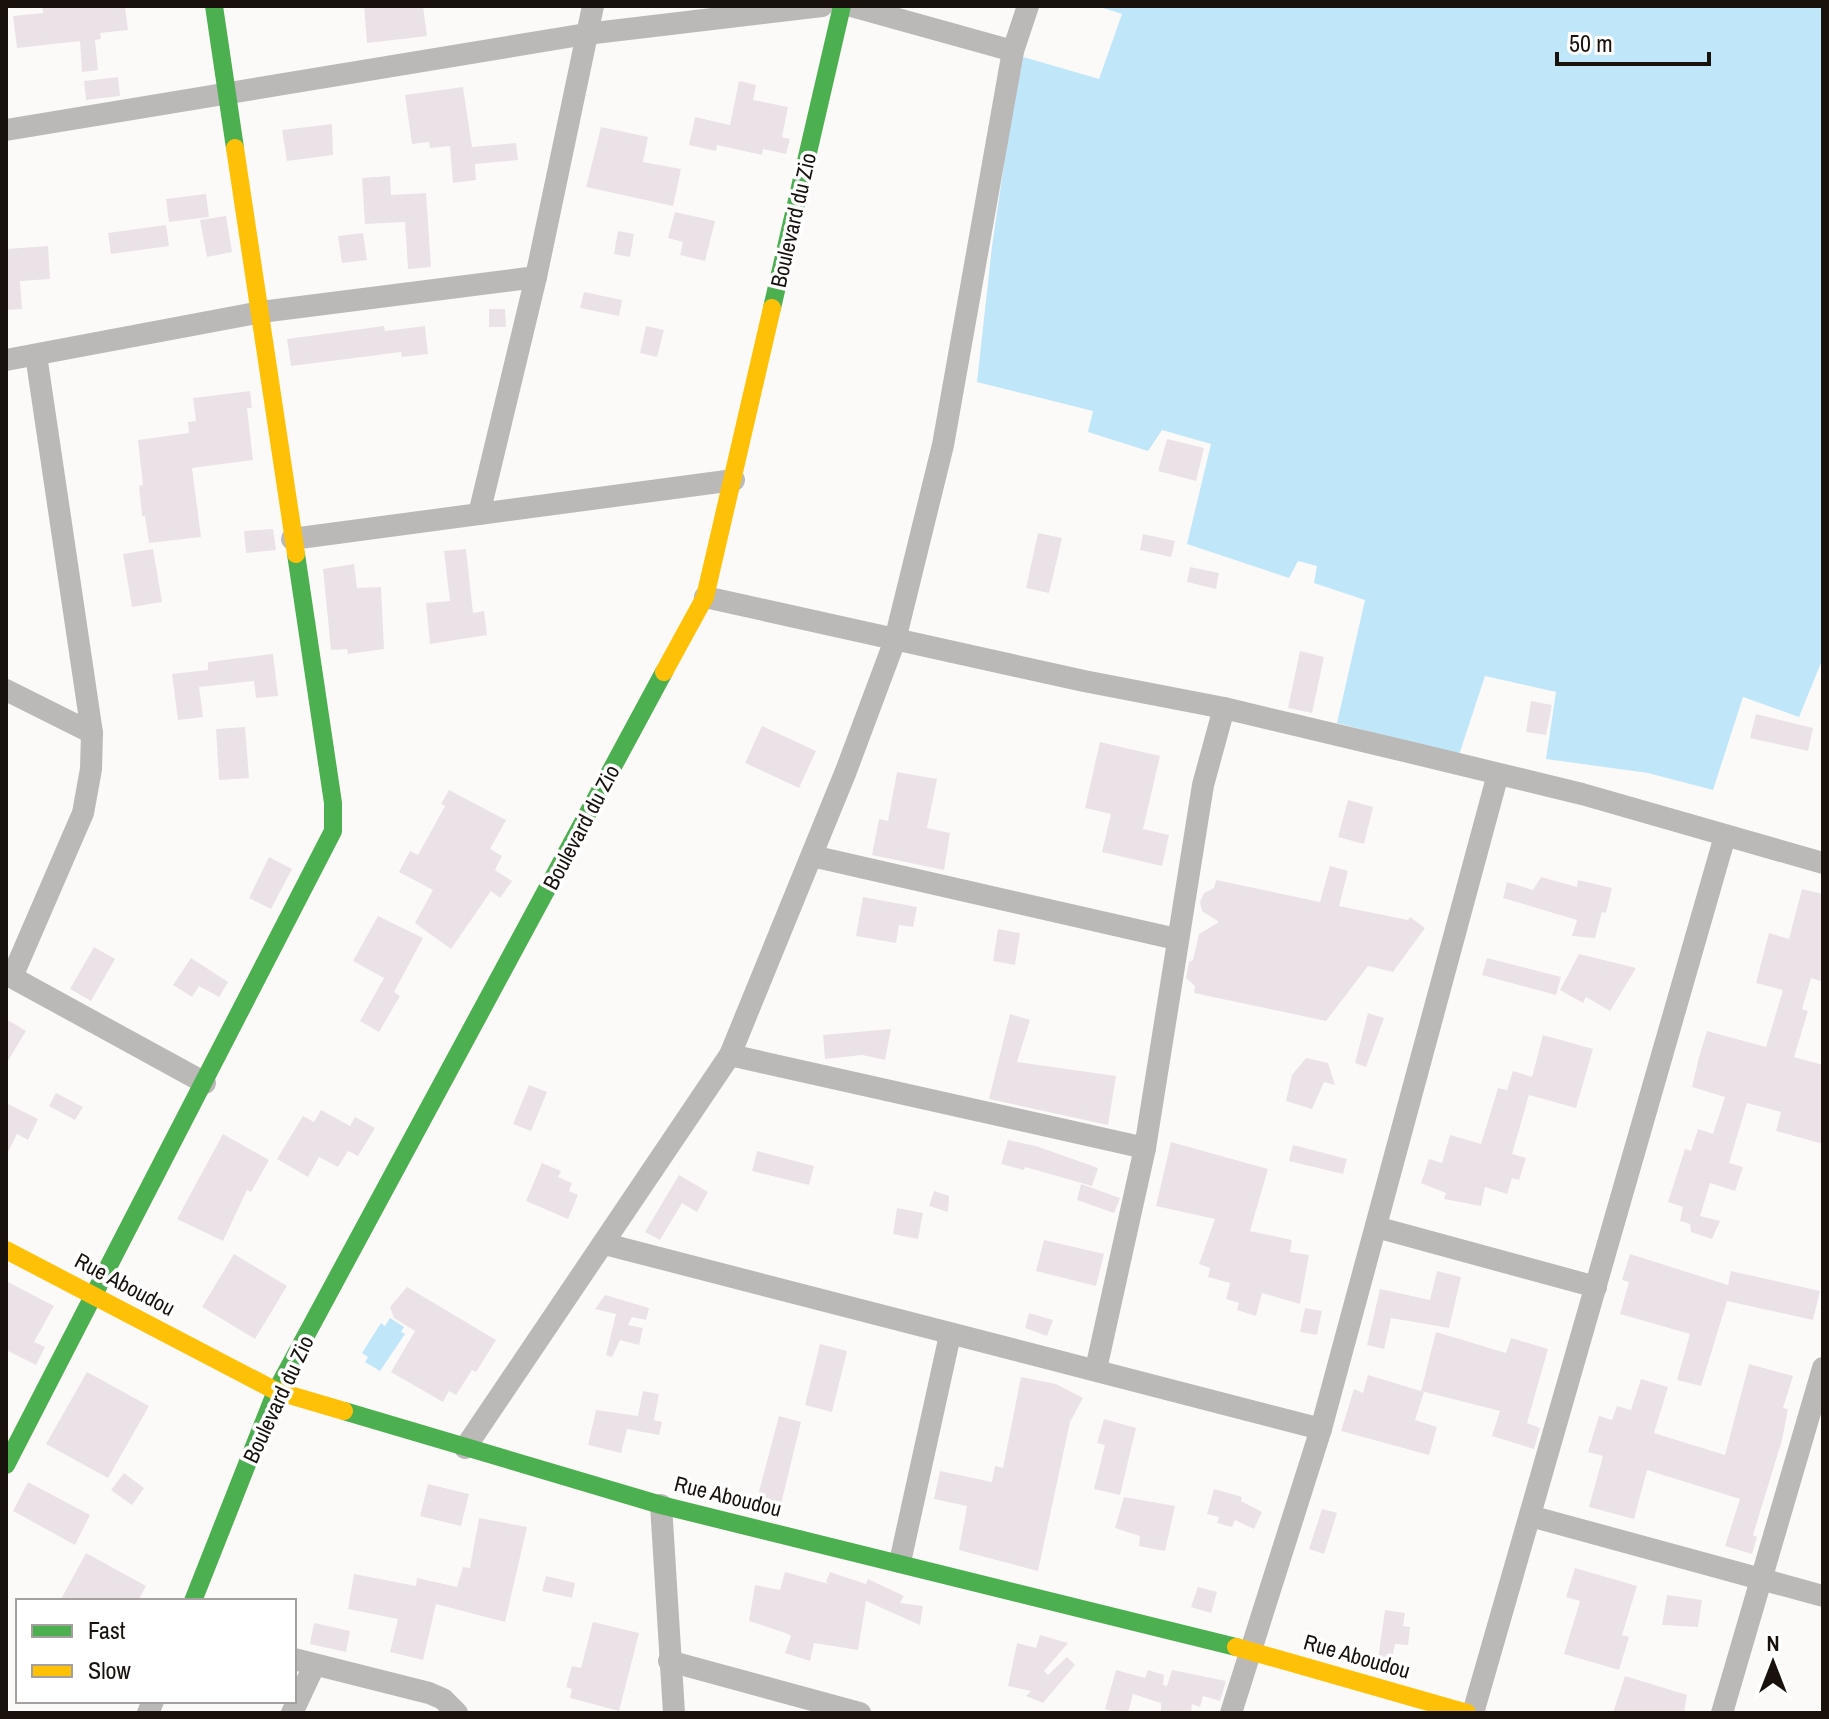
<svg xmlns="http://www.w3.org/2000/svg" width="1829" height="1719" viewBox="0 0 1829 1719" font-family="'Archivo Narrow',sans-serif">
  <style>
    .water { fill: #c0e7f9 }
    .building { fill: #ebe2e8 }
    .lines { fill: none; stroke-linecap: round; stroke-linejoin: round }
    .street { stroke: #bbb9b7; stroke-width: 22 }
    .fast { stroke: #4caf50; stroke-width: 18 }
    .slow { stroke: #ffc107; stroke-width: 18 }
    .labels { text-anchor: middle; stroke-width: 7; stroke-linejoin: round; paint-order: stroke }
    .street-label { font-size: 22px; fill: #19120c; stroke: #fff }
  </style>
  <rect width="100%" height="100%" fill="#fcfaf8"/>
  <g class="water">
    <polygon points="1097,6 1823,6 1823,658 1799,717 1743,697 1713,790 1648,773 1546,759 1556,692 1485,676 1459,755 1337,723 1365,600 1314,583 1317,566 1298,561 1289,578 1187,544 1211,444 1162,430 1148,451 1088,432 1093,411 977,382 992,246 1020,56 1099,79 1122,14"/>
    <polygon points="390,1318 404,1327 401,1332 405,1334 380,1371 365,1362 368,1357 362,1353 381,1323 385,1326"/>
  </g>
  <g class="building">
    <polygon points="42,6 125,6 128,30 100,33 101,39 95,40 98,70 82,72 80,41 17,48 13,16 43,13"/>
    <polygon points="364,6 423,6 427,36 367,43"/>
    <polygon points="118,77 120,96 86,100 84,81"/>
    <polygon points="739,81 756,85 753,100 788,107 782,137 790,139 786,154 763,149 762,155 717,145 716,151 689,145 695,117 730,125"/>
    <polygon points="463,87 472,147 516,143 518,160 475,164 476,180 453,183 450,146 430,148 429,142 412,144 405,95"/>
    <polygon points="332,124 333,155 287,161 282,130"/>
    <polygon points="601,127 648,137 643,162 681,169 673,206 586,187"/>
    <polygon points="390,176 391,195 426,193 431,267 408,269 405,222 365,224 362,178"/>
    <polygon points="206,194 209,217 169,222 166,199"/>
    <polygon points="675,212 715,221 705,261 680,255 683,242 668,238"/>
    <polygon points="226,216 232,252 207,257 200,220"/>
    <polygon points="166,225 169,246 111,254 108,233"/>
    <polygon points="618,231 634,234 630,257 614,254"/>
    <polygon points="363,233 367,260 342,263 338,236"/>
    <polygon points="48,246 50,279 20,281 22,309 6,310 6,249"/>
    <polygon points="584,292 622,300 619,316 580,308"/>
    <polygon points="489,309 505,309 506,327 489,327"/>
    <polygon points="384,326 385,331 425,326 428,354 402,357 401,352 291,366 287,339"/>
    <polygon points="646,326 664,330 657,357 640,353"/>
    <polygon points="250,391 252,408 247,408 253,460 192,468 201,537 149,543 145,516 142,516 139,486 143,485 138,440 189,433 188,422 196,421 193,398"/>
    <polygon points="1167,439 1204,448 1196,481 1158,471"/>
    <polygon points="273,529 276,550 246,553 244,531"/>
    <polygon points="1038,533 1062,538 1049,593 1026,588"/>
    <polygon points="1143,534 1175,541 1171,557 1140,550"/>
    <polygon points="153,549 162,602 132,607 123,554"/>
    <polygon points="466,549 473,613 484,611 487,635 430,644 426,603 450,601 444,551"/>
    <polygon points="354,564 357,588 381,587 384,649 348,654 347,649 331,650 323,569"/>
    <polygon points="1190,567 1219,573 1216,589 1187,582"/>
    <polygon points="1300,651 1324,657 1312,713 1288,708"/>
    <polygon points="273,654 278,696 256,698 254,681 199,687 203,717 178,720 172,674 208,670 208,662"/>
    <polygon points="1531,701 1552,705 1546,735 1526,732"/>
    <polygon points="1756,714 1813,728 1808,751 1750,738"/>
    <polygon points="762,726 816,751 799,788 745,763"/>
    <polygon points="245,727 249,778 219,780 216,729"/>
    <polygon points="1100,742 1160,756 1143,829 1169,835 1162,866 1102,852 1111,814 1085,808"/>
    <polygon points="897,772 937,779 927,828 950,833 944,870 872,855 879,819 888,821"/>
    <polygon points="449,790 506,820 490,849 502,856 495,870 512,881 500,898 491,891 451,949 415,923 433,890 399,872 410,851 418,855 445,806 441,804"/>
    <polygon points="1348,800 1373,807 1364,844 1338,837"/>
    <polygon points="269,857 292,869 271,909 249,898"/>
    <polygon points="1330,866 1348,871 1339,906 1408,920 1410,917 1425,928 1393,972 1368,966 1326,1021 1194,993 1195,986 1186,978 1189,962 1193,960 1199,934 1219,922 1202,911 1200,902 1204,893 1214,888 1216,880 1320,902"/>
    <polygon points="1541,877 1577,887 1578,880 1612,888 1606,913 1602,912 1595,938 1572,936 1577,920 1503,898 1507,882 1533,890"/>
    <polygon points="1802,889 1823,894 1823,982 1811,978 1802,1009 1808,1011 1794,1057 1823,1065 1823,1144 1776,1131 1781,1112 1747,1103 1729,1163 1743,1167 1735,1191 1710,1183 1700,1216 1720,1221 1712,1239 1691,1232 1690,1224 1680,1221 1683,1207 1668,1202 1685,1149 1691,1151 1698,1129 1713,1134 1725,1097 1692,1087 1699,1057 1707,1031 1766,1047 1783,990 1756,983 1769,933 1789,939"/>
    <polygon points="863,897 917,907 913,927 899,925 896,943 856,936"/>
    <polygon points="378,916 423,938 394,992 400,996 379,1032 360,1021 384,978 353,961"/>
    <polygon points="998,929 1020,933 1015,965 993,961"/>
    <polygon points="94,947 115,959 91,1001 70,989"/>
    <polygon points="1579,954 1636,968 1610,1011 1586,997 1583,1003 1560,990"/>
    <polygon points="191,958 228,982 219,997 199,986 192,997 173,985"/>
    <polygon points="1487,958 1561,977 1556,995 1482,975"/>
    <polygon points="1368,1013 1384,1018 1366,1067 1355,1063"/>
    <polygon points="1010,1014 1030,1020 1017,1062 1116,1076 1108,1125 989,1099"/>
    <polygon points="6,1019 26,1031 6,1064"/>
    <polygon points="891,1029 885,1060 862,1055 825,1059 823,1035"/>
    <polygon points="1543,1035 1593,1049 1576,1108 1529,1095 1512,1154 1526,1158 1519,1180 1512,1178 1507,1194 1485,1187 1481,1206 1444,1199 1446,1193 1421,1183 1429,1159 1442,1163 1450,1135 1481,1144 1498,1088 1507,1090 1513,1071 1532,1077"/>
    <polygon points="1306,1058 1328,1063 1335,1085 1324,1082 1312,1109 1286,1101 1292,1075"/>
    <polygon points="529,1085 547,1092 531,1131 513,1124"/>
    <polygon points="56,1093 83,1107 75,1120 49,1106"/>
    <polygon points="6,1103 38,1119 28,1140 17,1134 6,1156"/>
    <polygon points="321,1110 350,1126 355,1117 375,1128 358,1156 348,1151 338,1167 319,1157 308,1177 277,1159 303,1116 314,1122"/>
    <polygon points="223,1134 269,1160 251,1192 247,1190 223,1241 177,1219"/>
    <polygon points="1008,1140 1036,1146 1098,1168 1092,1186 1025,1167 1024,1170 1001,1164"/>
    <polygon points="1171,1142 1268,1169 1250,1231 1292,1240 1290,1252 1309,1255 1300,1304 1262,1293 1256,1316 1237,1310 1239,1303 1226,1299 1230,1283 1208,1277 1210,1268 1199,1264 1215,1219 1156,1206"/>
    <polygon points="1293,1145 1347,1159 1343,1174 1289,1161"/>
    <polygon points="757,1151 814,1166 809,1185 752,1171"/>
    <polygon points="542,1163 561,1171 558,1177 572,1183 569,1191 578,1195 568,1219 526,1201"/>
    <polygon points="679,1175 708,1192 697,1212 682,1203 660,1240 645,1232"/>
    <polygon points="1081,1184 1120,1198 1114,1213 1077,1200"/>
    <polygon points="934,1191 949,1196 948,1212 929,1206"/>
    <polygon points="897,1208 923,1213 918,1239 893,1234"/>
    <polygon points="1044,1240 1104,1254 1096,1286 1036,1271"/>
    <polygon points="234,1254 287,1286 255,1339 202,1307"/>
    <polygon points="1630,1254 1728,1285 1731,1271 1820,1291 1813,1320 1727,1301 1701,1386 1677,1380 1690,1334 1620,1314 1629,1282 1622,1280"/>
    <polygon points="1437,1271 1461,1277 1449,1328 1391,1318 1384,1349 1367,1345 1380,1289 1430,1300"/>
    <polygon points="6,1281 54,1306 34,1342 45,1347 36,1365 6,1350"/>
    <polygon points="407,1287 496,1340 476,1372 472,1370 456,1395 449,1391 443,1402 391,1372 415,1331 394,1318 390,1307"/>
    <polygon points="605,1295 649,1308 646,1320 632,1317 628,1325 643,1328 639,1345 620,1340 612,1357 606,1355 616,1314 595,1309"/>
    <polygon points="1305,1308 1322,1311 1317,1335 1300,1332"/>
    <polygon points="1029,1313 1053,1320 1047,1336 1025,1328"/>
    <polygon points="1436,1332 1506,1353 1511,1338 1548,1349 1527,1423 1540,1428 1534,1449 1492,1436 1500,1411 1421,1391"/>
    <polygon points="820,1344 847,1351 832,1412 805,1405"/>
    <polygon points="1749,1364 1793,1376 1783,1408 1788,1409 1782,1440 1753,1535 1757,1537 1752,1554 1725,1546 1740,1499 1647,1470 1634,1519 1589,1507 1603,1456 1588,1452 1599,1416 1612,1420 1617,1406 1631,1410 1641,1379 1668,1387 1654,1433 1725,1455"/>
    <polygon points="87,1372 149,1406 108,1478 46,1444"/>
    <polygon points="1368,1375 1424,1392 1415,1420 1437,1427 1429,1455 1341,1431 1354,1389 1363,1393"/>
    <polygon points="1021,1377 1056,1384 1083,1398 1070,1422 1038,1571 959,1550 967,1506 934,1499 940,1471 992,1482 995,1466 1003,1468"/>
    <polygon points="643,1391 659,1394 654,1420 662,1422 659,1435 627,1429 621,1453 588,1445 596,1410 638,1416"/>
    <polygon points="779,1416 801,1422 781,1504 757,1499"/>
    <polygon points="1104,1419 1136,1428 1120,1495 1094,1489 1105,1445 1097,1443"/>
    <polygon points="124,1473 144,1488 132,1505 111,1490"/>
    <polygon points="28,1482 90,1515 75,1545 13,1511"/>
    <polygon points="428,1484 469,1494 461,1526 420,1516"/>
    <polygon points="1214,1489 1242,1497 1241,1501 1262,1512 1254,1529 1235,1520 1232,1527 1217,1523 1219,1517 1207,1514"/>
    <polygon points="1124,1497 1175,1506 1165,1551 1139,1546 1140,1536 1115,1528"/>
    <polygon points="1322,1509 1337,1513 1324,1554 1309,1549"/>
    <polygon points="479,1518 527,1527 505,1622 436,1604 423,1660 390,1652 398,1619 348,1609 354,1574 416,1586 417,1578 457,1587 463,1567 470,1568"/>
    <polygon points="86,1553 146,1586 138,1601 60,1601"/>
    <polygon points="1575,1568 1637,1586 1622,1635 1629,1637 1619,1670 1564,1654 1580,1601 1566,1597"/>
    <polygon points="785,1572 829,1584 826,1582 830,1572 866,1584 868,1579 904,1596 900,1603 923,1606 920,1625 866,1601 858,1650 814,1643 810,1661 785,1653 791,1636 788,1634 749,1621 755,1585 780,1590"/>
    <polygon points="546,1576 575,1583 572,1598 542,1591"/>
    <polygon points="1198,1587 1217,1592 1211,1613 1191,1607"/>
    <polygon points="1667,1595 1702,1600 1698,1627 1662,1625"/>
    <polygon points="1385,1610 1405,1613 1403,1626 1410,1627 1408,1645 1395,1644 1389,1671 1377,1667"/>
    <polygon points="593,1622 639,1633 619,1711 570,1698 572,1689 566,1687 572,1666 581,1668"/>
    <polygon points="314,1623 350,1631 346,1652 310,1644"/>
    <polygon points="1040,1635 1068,1643 1044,1671 1048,1675 1067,1657 1075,1665 1043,1703 1026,1696 1031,1691 1008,1686 1017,1643 1036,1648"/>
    <polygon points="1116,1670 1145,1678 1148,1670 1164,1675 1163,1685 1167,1686 1172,1670 1226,1681 1220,1701 1203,1696 1200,1707 1192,1704 1191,1713 1161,1713 1161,1703 1133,1694 1128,1713 1119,1713 1105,1709"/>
    <polygon points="1625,1676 1687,1695 1684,1713 1613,1713"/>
  </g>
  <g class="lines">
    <g class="street">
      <polyline points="851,6 1013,51"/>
      <polyline points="6,130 586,34 822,6"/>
      <polyline points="6,360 261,312 536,277"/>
      <polyline points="479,514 536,277 593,6"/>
      <polyline points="292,539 734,480"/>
      <polyline points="705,597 1084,681 1224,708 1417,754 1582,794 1823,863"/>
      <polyline points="6,690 92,733"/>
      <polyline points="812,856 1176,939"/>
      <polyline points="6,974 205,1083"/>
      <polyline points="12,977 83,813 91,769 92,733 36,355"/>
      <polyline points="730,1055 1145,1148"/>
      <polyline points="1376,1227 1596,1287"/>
      <polyline points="605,1244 1321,1429"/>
      <polyline points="1096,1369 1145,1148 1203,785 1224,708"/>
      <polyline points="465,1448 730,1055 846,771 895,640 943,445 1013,51 1028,6"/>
      <polyline points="661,1505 674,1713"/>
      <polyline points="1530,1516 1823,1596"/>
      <polyline points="900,1562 950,1335"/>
      <polyline points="294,1659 429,1693 443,1699 457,1713"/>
      <polyline points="669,1661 860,1713"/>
      <polyline points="148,1713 153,1701"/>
      <polyline points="292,1713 314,1666"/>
      <polyline points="1231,1713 1321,1429 1498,774"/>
      <polyline points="1473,1713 1725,836"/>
      <polyline points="1722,1713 1823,1368"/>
    </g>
    <g class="fast">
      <polyline points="214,6 235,148"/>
      <polyline points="772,308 842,6"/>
      <polyline points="344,1411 661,1505 1236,1647"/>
      <polyline points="6,1465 333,831 333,803 296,554"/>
      <polyline points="193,1601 276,1391 664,672"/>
    </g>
    <g class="slow">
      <polyline points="235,148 296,554"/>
      <polyline points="664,672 705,597 772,308"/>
      <polyline points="6,1250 276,1391 344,1411"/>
      <polyline points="1236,1647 1467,1713"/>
    </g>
  </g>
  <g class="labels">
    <g class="street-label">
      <text transform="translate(793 220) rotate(-77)" y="8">Boulevard du Zio</text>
      <text transform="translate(581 827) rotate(-62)" y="8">Boulevard du Zio</text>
      <text transform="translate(125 1284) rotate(28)" y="8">Rue Aboudou</text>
      <text transform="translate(278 1399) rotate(-65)" y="8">Boulevard du Zio</text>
      <text transform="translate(728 1496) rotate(14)" y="8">Rue Aboudou</text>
      <text transform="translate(1357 1656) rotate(16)" y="8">Rue Aboudou</text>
    </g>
  </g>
  <rect width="1829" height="1719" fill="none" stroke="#19120c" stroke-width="16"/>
  <rect x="16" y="1599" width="280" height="104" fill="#ffffff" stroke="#a3a09e" stroke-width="2"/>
  <rect x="32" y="1625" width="40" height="12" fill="#4caf50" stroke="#a3a09e" stroke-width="2"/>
  <text x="88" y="1639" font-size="24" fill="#19120c">Fast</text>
  <rect x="32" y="1665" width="40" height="12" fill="#ffc107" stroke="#a3a09e" stroke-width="2"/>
  <text x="88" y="1679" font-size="24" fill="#19120c">Slow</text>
  <g transform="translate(1773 1663)" stroke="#ffffff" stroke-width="6" paint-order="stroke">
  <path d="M0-6L14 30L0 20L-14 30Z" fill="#19120c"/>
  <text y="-12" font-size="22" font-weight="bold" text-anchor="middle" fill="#19120c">N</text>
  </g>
  <path d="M1557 52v12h152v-12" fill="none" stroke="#19120c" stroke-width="4"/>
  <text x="1569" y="52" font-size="24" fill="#19120c" stroke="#ffffff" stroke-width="6" paint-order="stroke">50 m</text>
</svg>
